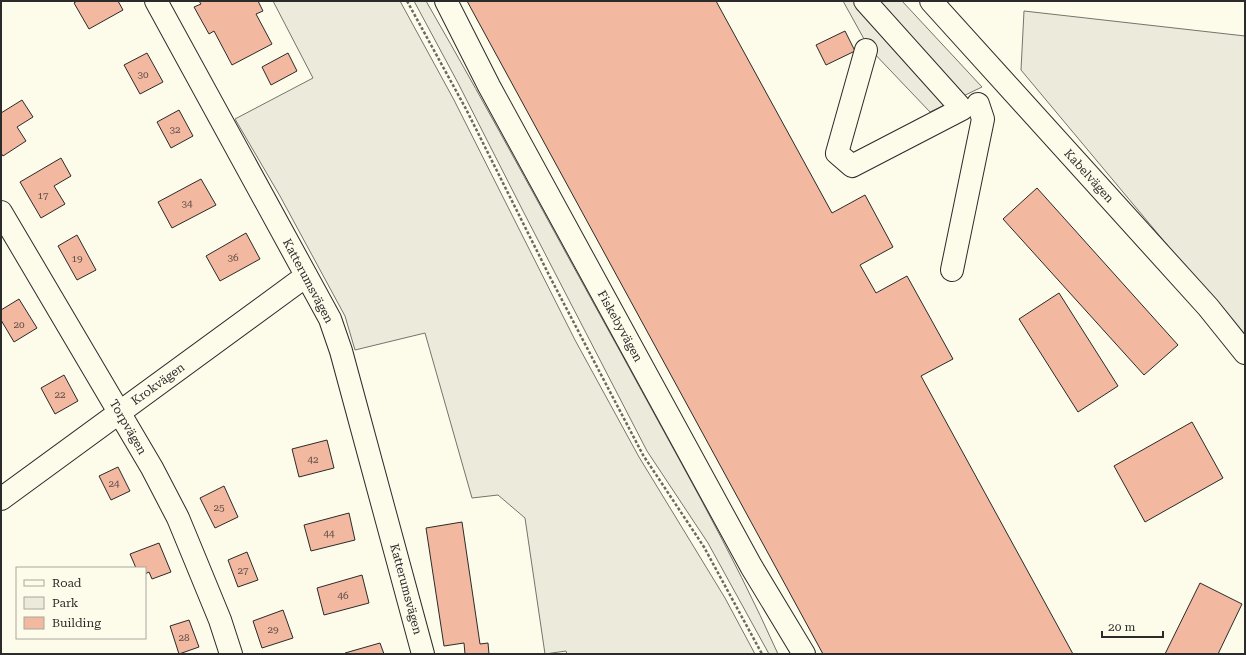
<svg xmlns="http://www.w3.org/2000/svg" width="1246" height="655" viewBox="0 0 1246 655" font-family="'Roboto Serif',serif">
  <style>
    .green { fill: #ecebdb; stroke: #74746e }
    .parking { fill: #eceadb; stroke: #74746e }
    .building { fill: #f2b8a0; stroke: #2b2b2b }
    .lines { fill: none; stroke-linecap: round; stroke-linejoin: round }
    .minor-casing { stroke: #2b2b2b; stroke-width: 24 }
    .path { stroke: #6a6964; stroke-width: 2.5; stroke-dasharray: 3 2; stroke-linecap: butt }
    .minor { stroke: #fdfbea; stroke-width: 22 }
    .labels { text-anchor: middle; stroke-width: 3; stroke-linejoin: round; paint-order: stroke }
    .number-label { font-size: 10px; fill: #5d4e48 }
    .street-label { font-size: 12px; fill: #2b2b2b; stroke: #fdfbea }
  </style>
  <rect width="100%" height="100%" fill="#fdfbea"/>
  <g class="green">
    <polygon points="273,1 400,1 454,100 575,340 639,457 725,598 755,654 567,654 566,651 545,654 525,518 498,495 472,498 425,333 355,350 345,316 280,196 235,119 313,78"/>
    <path d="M414 1H426C493 117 556 236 621 353 675 453 732 551 778 654H769L708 543 647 451 523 211 458 83Z"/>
    <polygon points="1024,11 1245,36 1245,338 1021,70"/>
  </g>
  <polygon class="parking" points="843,1 902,1 982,87 930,112 869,48"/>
  <g class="building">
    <polygon points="77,1 118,1 123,10 89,29 74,3"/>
    <polygon points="199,1 258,1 263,11 256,14 272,44 232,65 214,31 209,34 194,7 201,4"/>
    <polygon points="467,1 716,1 832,213 865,195 893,247 860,265 876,293 907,276 953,359 921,376 1073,654 823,654"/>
    <polygon points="845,31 855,51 826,65 816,45"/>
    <polygon points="147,53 163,82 140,94 124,65"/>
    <polygon points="288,53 297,71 271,85 262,67"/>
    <polygon points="22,100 33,117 17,127 26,141 3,156 1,153 1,113"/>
    <polygon points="179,110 193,136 171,148 157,122"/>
    <polygon points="61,158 71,176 54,186 65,204 41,218 20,182"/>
    <polygon points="201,179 216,205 172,228 158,202"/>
    <polygon points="1037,188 1178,345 1144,375 1003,219"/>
    <polygon points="246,233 260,259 220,281 206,256"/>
    <polygon points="77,235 96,270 77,280 58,246"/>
    <polygon points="1059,293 1118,386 1078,412 1019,319"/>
    <polygon points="19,299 37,328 14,342 1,320 1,310"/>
    <polygon points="64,375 78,401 55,414 41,388"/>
    <polygon points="1192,422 1223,478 1145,522 1114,466"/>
    <polygon points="327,440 334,468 299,477 292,449"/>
    <polygon points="118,467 130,491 111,500 99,476"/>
    <polygon points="224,486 238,517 215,528 200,498"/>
    <polygon points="349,513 355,540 311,551 304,525"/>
    <polygon points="462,522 480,644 488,643 489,654 465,654 464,643 444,646 426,528"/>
    <polygon points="159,543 171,572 152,579 149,572 145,574 145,568 136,568 130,554"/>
    <polygon points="247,552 258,580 238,587 228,560"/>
    <polygon points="362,575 369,603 324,615 317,588"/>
    <polygon points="1200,583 1242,604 1218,654 1165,654"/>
    <polygon points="283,610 293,638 262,648 253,621"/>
    <polygon points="189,620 199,647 179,654 170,626"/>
    <polygon points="380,643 384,654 345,654 345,653"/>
  </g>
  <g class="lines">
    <g class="minor-casing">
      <g id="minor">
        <polyline points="156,1 330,319 341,351 423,654"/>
        <polyline points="446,1 489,86 751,566 804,654"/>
        <polyline points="865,1 962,109 852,166 837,153 866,50"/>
        <polyline points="931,1 1208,307 1245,353"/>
        <polyline points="1,212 152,468 178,518 197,564 220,620 231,654"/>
        <polyline points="952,270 983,119 978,104"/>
        <polyline points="1,499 306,276"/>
      </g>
    </g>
    <polyline class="path" points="407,1 466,109 550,277 643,455 704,547 762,654"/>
    <use href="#minor" class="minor"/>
  </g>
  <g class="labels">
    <g class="number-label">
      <text x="143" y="78">30</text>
      <text x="175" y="133">32</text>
      <text x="43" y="199">17</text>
      <text x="187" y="207">34</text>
      <text x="233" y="261">36</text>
      <text x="77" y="262">19</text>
      <text x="19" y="328">20</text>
      <text x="60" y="398">22</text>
      <text x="313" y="463">42</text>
      <text x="114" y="487">24</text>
      <text x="219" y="511">25</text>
      <text x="329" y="537">44</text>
      <text x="243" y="574">27</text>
      <text x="343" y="599">46</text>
      <text x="273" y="633">29</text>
      <text x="184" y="641">28</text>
    </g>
    <g class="street-label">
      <text transform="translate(1089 176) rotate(48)" y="4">Kabelvägen</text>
      <text transform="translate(308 281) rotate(62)" y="4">Katterumsvägen</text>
      <text transform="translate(620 326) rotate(61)" y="4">Fiskebyvägen</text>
      <text transform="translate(158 384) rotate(-36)" y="4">Krokvägen</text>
      <text transform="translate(128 427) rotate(60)" y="4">Torpvägen</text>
      <text transform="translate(406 589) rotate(75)" y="4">Katterumsvägen</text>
    </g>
  </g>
  <rect width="1246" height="655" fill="none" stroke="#2b2b2b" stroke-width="4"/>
  <rect x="16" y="567" width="130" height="72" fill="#fdfbea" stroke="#a9a89e"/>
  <rect x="24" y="580" width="20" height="6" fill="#fdfbea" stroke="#a9a89e"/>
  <text x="52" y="587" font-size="12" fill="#2b2b2b">Road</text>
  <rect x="24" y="597" width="20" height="12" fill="#ecebdb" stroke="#a9a89e"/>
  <text x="52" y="607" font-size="12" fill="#2b2b2b">Park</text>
  <rect x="24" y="617" width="20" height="12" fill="#f2b8a0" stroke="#a9a89e"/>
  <text x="52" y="627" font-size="12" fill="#2b2b2b">Building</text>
  <path d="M1102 631v6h61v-6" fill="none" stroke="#2b2b2b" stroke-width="2"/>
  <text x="1108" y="631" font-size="12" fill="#2b2b2b" stroke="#fdfbea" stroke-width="3" paint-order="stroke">20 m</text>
</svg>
